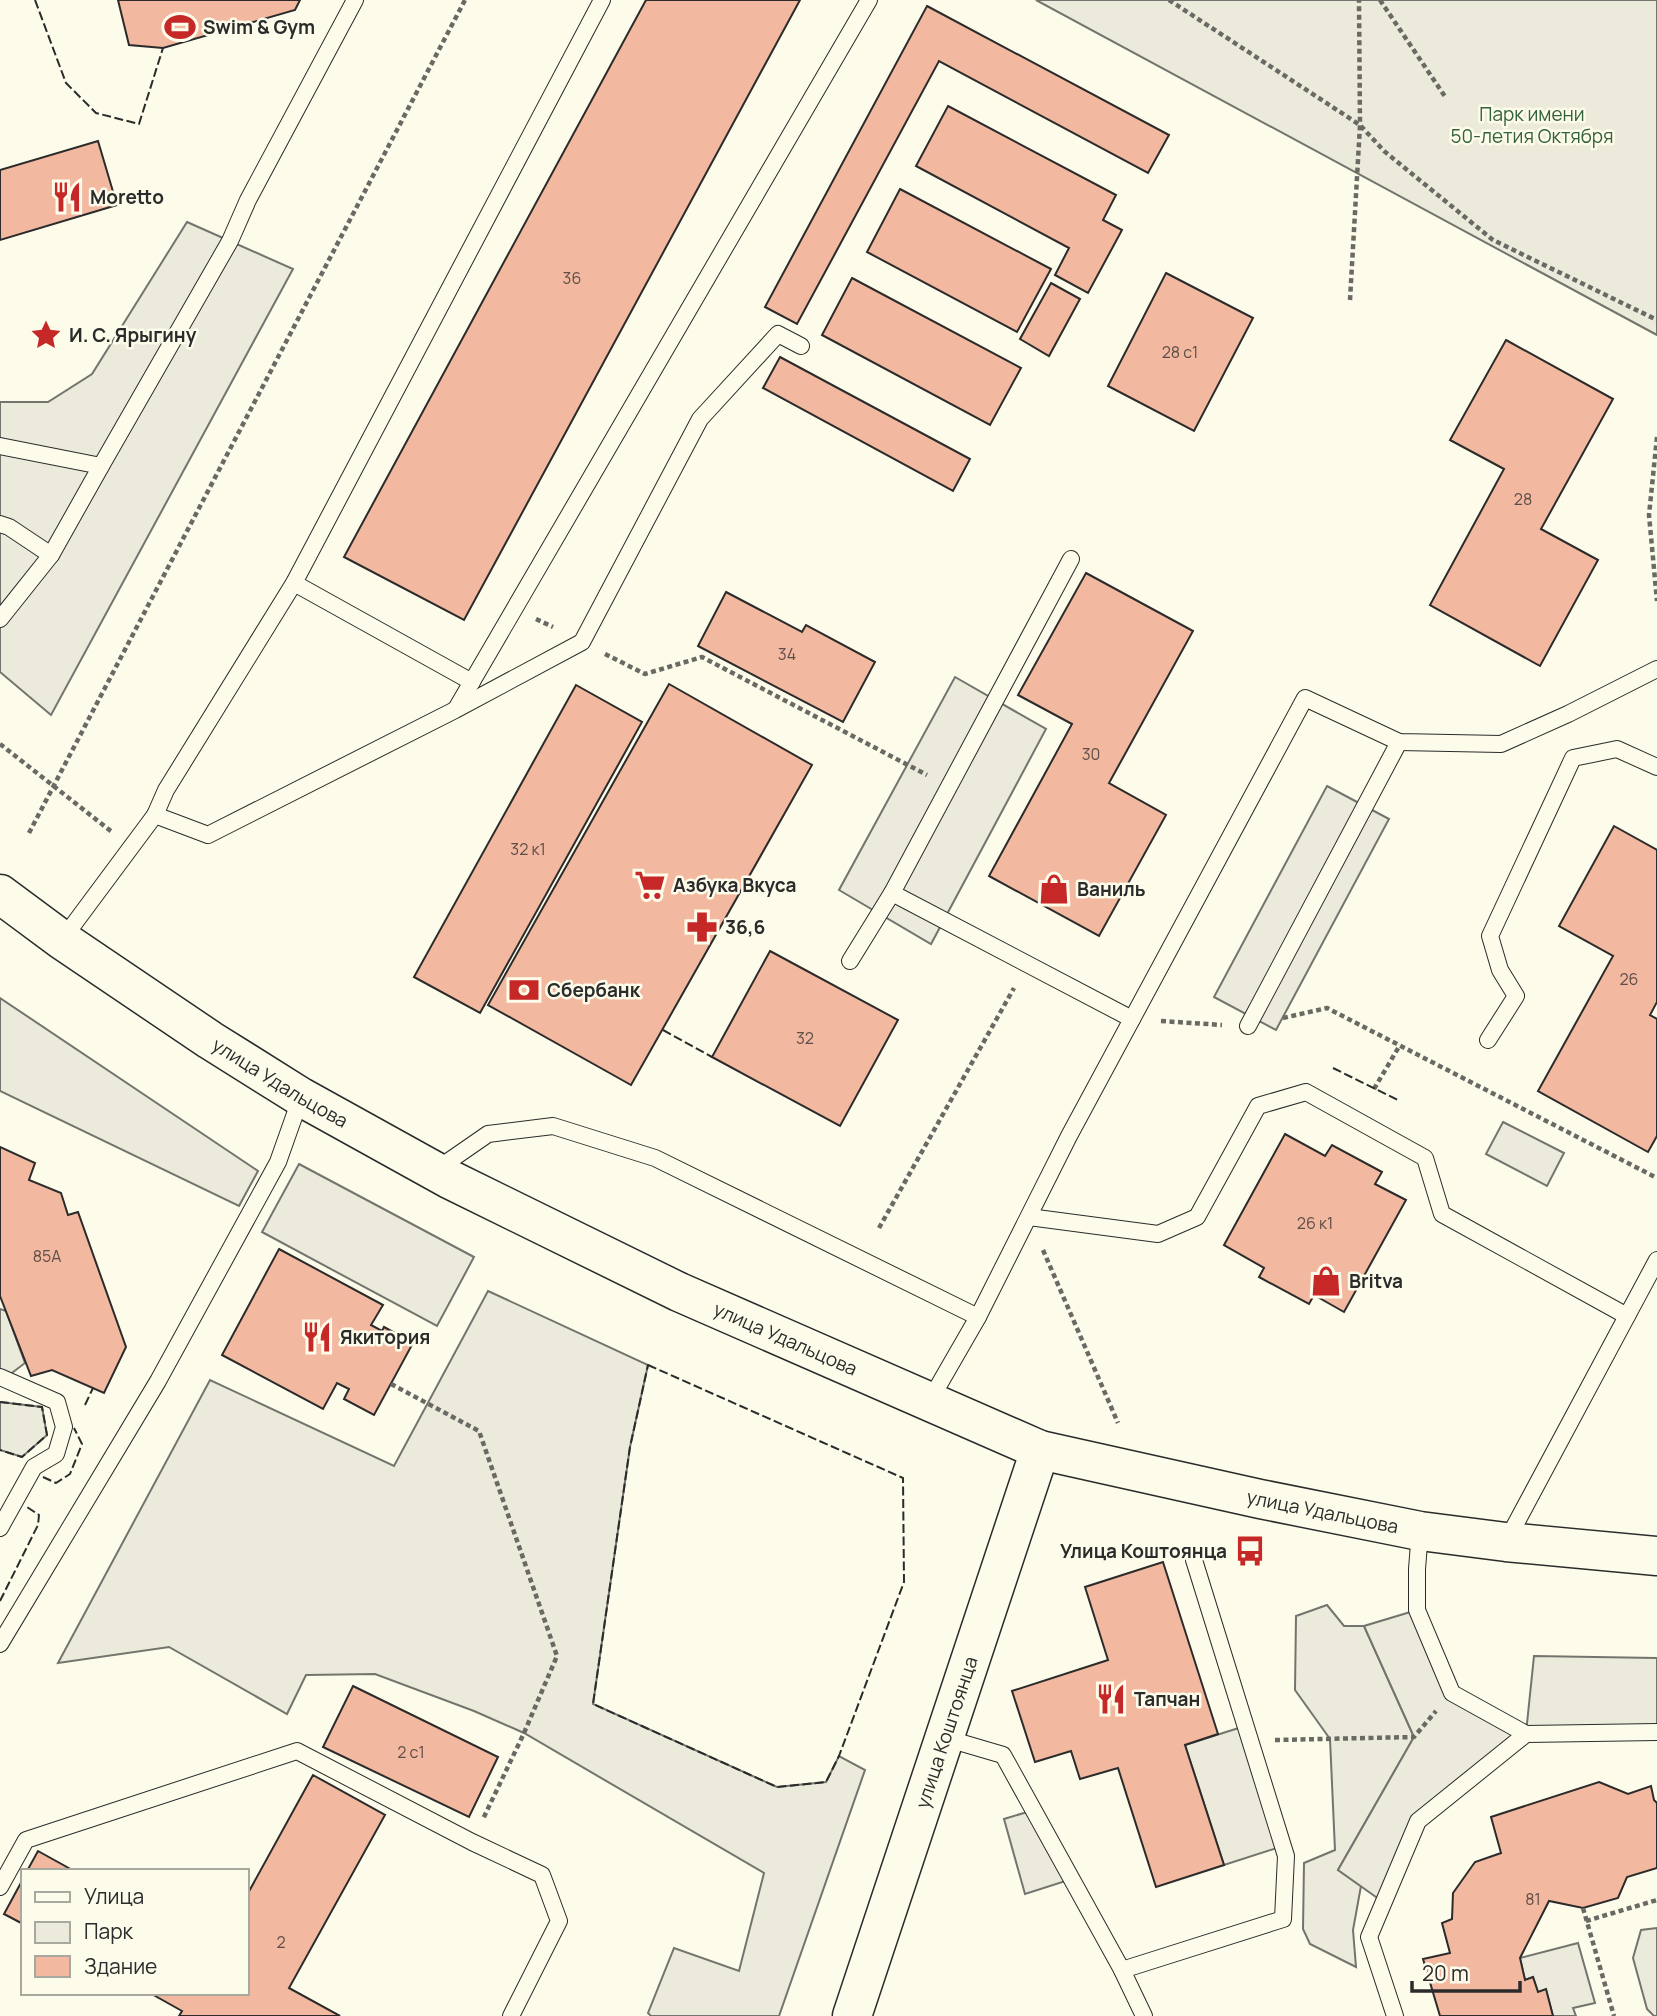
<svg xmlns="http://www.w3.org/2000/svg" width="1657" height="2016" viewBox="0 0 1657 2016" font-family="Manrope,sans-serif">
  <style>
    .green { fill: #ecebdb; stroke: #74746e; stroke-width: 2 }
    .parking { fill: #eceadb; stroke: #74746e; stroke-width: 2 }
    .building { fill: #f2b8a0; stroke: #2b2b2b; stroke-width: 2 }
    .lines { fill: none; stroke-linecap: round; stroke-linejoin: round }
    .lane-casing { stroke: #2b2b2b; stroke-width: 18 }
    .secondary-casing { stroke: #2b2b2b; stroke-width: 41 }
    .path { stroke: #6a6964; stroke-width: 4.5; stroke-dasharray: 5 3.5; stroke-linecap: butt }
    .lane { stroke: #fdfbea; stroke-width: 16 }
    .secondary { stroke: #fdfbea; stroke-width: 38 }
    .fence { stroke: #2b2b2b; stroke-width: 2; stroke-dasharray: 9 3.5; stroke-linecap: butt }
    .labels { text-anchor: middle; stroke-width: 5; stroke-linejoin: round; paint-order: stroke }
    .number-label { font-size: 16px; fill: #5d4e48 }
    .poi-label { font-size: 19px; font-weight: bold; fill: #2b2b2b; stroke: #fdfbea; text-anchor: start }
    .park-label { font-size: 19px; fill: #34623c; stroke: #fdfbea }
    .street-label { font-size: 19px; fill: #2b2b2b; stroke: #fdfbea }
  </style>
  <rect width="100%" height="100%" fill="#fdfbea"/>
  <g class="green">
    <polygon points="1036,0 1657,0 1657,335"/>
    <polygon points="0,998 258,1171 239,1206 0,1091"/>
    <polygon points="1503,1122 1564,1153 1547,1186 1486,1154"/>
    <polygon points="488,1291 648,1365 630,1447 593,1704 777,1787 826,1782 839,1756 865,1770 779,2016 651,2016 648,2013 674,1948 739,1971 764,1873 524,1733 474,1711 375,1674 306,1675 287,1714 169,1647 58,1663 210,1380 394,1466"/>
    <polygon points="0,1402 42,1407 47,1435 22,1457 0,1450"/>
    <polygon points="1327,1605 1344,1626 1364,1626 1414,1737 1338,1870 1361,1886 1353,1930 1356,1967 1310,1944 1303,1929 1304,1863 1335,1850 1330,1739 1295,1690 1296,1616"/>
    <polygon points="1657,1928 1657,2016 1654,2016 1647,2009 1633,1958 1641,1930"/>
    <polygon points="1578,1943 1595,2003 1573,2008 1576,2016 1553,2016 1546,1990 1538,1992 1533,1977 1525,1980 1520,1958"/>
  </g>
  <g class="parking">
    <polygon points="187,222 293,269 51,715 0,672 0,402 48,402 92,374"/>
    <polygon points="955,677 1046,729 931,944 839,890"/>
    <polygon points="1327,786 1389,819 1276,1030 1214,997"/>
    <polygon points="299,1164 474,1257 437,1326 262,1232"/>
    <polygon points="0,1309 6,1311 25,1363 0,1382"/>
    <polygon points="1417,1610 1452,1693 1526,1733 1534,1656 1657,1658 1657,1732 1526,1734 1418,1821 1383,1902 1338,1870 1414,1737 1364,1626"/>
    <polygon points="1245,1726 1283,1846 1224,1865 1185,1745"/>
    <polygon points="1034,1810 1072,1879 1025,1894 1004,1819"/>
  </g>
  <g class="building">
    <polygon points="118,0 300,0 295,10 163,48 129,45"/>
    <polygon points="646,0 800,0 464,620 344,557"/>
    <polygon points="927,6 1169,135 1148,173 939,61 797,324 765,307"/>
    <polygon points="948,106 1116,195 1103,220 1122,230 1088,293 1055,275 1069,248 916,166"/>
    <polygon points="98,141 117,205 0,240 0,170"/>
    <polygon points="900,189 1051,269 1017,332 867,252"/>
    <polygon points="1166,273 1253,318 1194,431 1108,386"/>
    <polygon points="852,278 1021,368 990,425 822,335"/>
    <polygon points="1051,283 1080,299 1049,356 1020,339"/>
    <polygon points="1506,340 1613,399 1541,529 1598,560 1540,666 1430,605 1504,469 1450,440"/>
    <polygon points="780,357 970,459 953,491 763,388"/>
    <polygon points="1086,573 1193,631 1109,783 1166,815 1099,936 989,876 1072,724 1018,695"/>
    <polygon points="726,592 802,632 806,625 875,662 843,722 698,646"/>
    <polygon points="669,684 812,765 631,1085 488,1005"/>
    <polygon points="576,685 642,722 480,1013 414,977"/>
    <polygon points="1614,826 1657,850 1657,1002 1650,1015 1657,1019 1657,1136 1648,1152 1538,1091 1613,956 1559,926"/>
    <polygon points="770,951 898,1020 840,1126 712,1057"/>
    <polygon points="1285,1134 1325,1156 1332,1145 1382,1172 1375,1184 1406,1200 1344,1312 1314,1295 1309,1304 1259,1277 1264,1268 1224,1245"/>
    <polygon points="0,1147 35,1163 29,1180 61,1193 68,1215 78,1212 126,1347 104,1393 52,1370 31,1376 0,1296"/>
    <polygon points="279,1249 383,1305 371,1325 382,1331 384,1327 413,1343 374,1415 344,1399 349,1389 337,1383 323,1409 222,1355"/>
    <polygon points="1163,1562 1218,1734 1185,1745 1224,1865 1156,1887 1118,1768 1080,1779 1071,1751 1035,1762 1012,1691 1108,1660 1085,1587"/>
    <polygon points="353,1686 498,1757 469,1817 323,1747"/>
    <polygon points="313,1775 385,1815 289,1988 340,2016 179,2016 182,2011 150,1993 247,1993 247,1895"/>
    <polygon points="1599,1782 1628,1794 1651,1786 1654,1800 1657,1803 1657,1868 1627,1877 1618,1898 1583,1908 1549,1901 1520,1958 1525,1980 1533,1977 1538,1992 1546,1989 1553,2016 1440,2016 1423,1959 1450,1953 1442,1923 1452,1919 1453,1893 1475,1862 1501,1853 1491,1817"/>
    <polygon points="38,1851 74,1871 27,1871"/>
    <polygon points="23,1879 23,1924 4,1914"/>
  </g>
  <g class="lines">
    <g class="lane-casing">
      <g id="lane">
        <polyline points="0,446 101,466 230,241 248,200 355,0"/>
        <polyline points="0,524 9,527 51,555 0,619"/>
        <polyline points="51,555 101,466"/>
        <polyline points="1071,559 892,893 1132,1019"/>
        <polyline points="294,583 472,682"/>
        <polyline points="456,709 869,0"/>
        <polyline points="155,815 208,835 455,710 582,642 700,419 778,334 801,346"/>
        <polyline points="62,940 155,815 166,790 294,583 602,0"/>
        <polyline points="850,961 892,893"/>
        <polyline points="1248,1026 1399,742"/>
        <polyline points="1488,1040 1516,996 1500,970 1490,936 1573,758 1617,749 1657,767"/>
        <polyline points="436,1170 488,1134 553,1126 655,1158 978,1317"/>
        <polyline points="1029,1217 1158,1234 1197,1217 1258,1106 1306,1092 1425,1158 1442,1214 1627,1316"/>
        <polyline points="0,1377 57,1402 64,1427 56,1454 34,1467 0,1528"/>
        <polyline points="929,1402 978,1317 1069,1136 1305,698 1399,742 1501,744 1568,714 1657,669"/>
        <polyline points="1420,1531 1417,1569 1417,1610 1452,1693 1526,1734"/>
        <polyline points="1506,1542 1657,1260"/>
        <polyline points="0,1644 158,1381 278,1162 301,1097"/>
        <polyline points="945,1738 1003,1755 1122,1970 1144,2016"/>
        <polyline points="0,1887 26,1840 297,1751 472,1842 542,1875 559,1921 511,2016"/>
        <polyline points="1122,1970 1283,1919 1286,1856 1194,1560"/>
        <polyline points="1395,2016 1369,1937 1418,1821 1526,1734 1657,1732"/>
      </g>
    </g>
    <g class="secondary-casing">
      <g id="secondary">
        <path id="s1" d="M0 894 62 940 210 1040 301 1097 449 1179 679 1292 1040 1450 1260 1499 1420 1531 1506 1542 1657 1556"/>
        <path id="s2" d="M852 2016 1040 1450"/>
      </g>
    </g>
    <g class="path">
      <polyline points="1169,0 1360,125 1384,151 1493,240 1657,320"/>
      <polyline points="1380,0 1446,98"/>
      <polyline points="1350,300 1360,125 1359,0"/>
      <polyline points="1657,437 1649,515 1657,601"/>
      <polyline points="536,619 553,627"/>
      <polyline points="605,654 645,674 702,657 927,775"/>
      <polyline points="0,744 112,832"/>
      <polyline points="29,833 465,0"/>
      <polyline points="1283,1018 1327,1008 1657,1178"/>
      <polyline points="1161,1021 1222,1025"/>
      <polyline points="1374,1089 1400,1045"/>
      <polyline points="879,1228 1014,988"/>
      <polyline points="1043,1250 1118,1423"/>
      <polyline points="391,1384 479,1431 557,1656 524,1733 483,1819"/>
      <polyline points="1275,1740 1414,1737 1436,1711"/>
      <polyline points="1583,1908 1614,2016"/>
      <polyline points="1586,1921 1657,1900"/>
    </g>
    <use href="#lane" class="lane"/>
    <use href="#secondary" class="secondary"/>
    <g class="fence">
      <polyline points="35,0 66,83 96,113 139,124 163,48"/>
      <polyline points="663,1030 712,1057"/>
      <polyline points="1333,1068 1400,1101"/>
      <polygon points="648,1365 903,1478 904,1582 839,1756 826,1782 777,1787 593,1704 630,1447"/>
      <polyline points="0,1402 42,1407 47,1435 22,1457 0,1450"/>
      <polyline points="85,1405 93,1388"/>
      <polyline points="43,1477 56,1483 70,1474 82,1444 74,1428"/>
      <polyline points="0,1601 38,1525 39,1515 27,1507"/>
    </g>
  </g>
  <defs>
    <g id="stadium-bare" transform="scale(2.415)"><path d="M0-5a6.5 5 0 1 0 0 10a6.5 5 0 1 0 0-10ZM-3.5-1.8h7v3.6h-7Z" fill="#c62828" stroke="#fdfbea" stroke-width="2.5" paint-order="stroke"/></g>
    <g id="restaurant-bare" transform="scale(2.415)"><path d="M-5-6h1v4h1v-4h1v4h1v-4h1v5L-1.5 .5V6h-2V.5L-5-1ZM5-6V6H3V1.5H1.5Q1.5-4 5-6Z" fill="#c62828" stroke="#fdfbea" stroke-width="2.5" paint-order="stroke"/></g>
    <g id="sight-bare" transform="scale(2.415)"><path d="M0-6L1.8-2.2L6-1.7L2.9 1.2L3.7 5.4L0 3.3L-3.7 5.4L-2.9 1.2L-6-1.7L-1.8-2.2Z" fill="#c62828" stroke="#fdfbea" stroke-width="2.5" paint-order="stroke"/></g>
    <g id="supermarket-bare" transform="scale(2.415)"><path d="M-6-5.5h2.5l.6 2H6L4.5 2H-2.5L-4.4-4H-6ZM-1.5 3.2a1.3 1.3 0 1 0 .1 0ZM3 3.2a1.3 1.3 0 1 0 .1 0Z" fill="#c62828" stroke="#fdfbea" stroke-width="2.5" paint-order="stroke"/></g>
    <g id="shop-bare" transform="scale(2.415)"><path d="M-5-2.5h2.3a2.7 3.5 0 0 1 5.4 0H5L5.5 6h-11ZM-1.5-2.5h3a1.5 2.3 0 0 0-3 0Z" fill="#c62828" stroke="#fdfbea" stroke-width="2.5" paint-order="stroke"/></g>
    <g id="pharmacy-bare" transform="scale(2.415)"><path d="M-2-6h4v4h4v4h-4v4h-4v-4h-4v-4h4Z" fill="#c62828" stroke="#fdfbea" stroke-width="2.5" paint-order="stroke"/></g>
    <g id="bank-bare" transform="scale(2.415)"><path d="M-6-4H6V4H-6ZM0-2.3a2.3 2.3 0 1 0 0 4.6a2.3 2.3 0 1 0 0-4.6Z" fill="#c62828" stroke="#fdfbea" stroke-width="2.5" paint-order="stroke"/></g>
    <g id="bus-bare" transform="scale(2.415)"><path d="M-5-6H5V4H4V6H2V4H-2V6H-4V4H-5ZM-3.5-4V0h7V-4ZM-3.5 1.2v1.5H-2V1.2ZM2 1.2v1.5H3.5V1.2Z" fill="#c62828" stroke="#fdfbea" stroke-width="2.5" paint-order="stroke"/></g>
  </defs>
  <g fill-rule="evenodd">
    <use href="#stadium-bare" x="180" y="27"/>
    <use href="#restaurant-bare" x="67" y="197"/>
    <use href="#sight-bare" x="46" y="335"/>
    <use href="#supermarket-bare" x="650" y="885"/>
    <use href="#shop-bare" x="1054" y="889"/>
    <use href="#pharmacy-bare" x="702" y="927"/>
    <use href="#bank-bare" x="524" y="990"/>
    <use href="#shop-bare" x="1326" y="1281"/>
    <use href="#restaurant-bare" x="317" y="1337"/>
    <use href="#bus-bare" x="1250" y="1551"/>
    <use href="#restaurant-bare" x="1111" y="1699"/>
  </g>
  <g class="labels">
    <g class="number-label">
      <text x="572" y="284">36</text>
      <text x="1180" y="358">28 с1</text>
      <text x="1523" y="505">28</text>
      <text x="787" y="660">34</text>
      <text x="1091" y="760">30</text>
      <text x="528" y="855">32 к1</text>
      <text x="1629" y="985">26</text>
      <text x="805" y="1044">32</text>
      <text x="1315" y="1229">26 к1</text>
      <text x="47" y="1262">85А</text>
      <text x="411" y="1758">2 с1</text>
      <text x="1533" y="1905">81</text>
      <text x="281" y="1948">2</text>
    </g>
    <g class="poi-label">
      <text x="203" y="34">Swim &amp; Gym</text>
      <text x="90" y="204">Moretto</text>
      <text x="69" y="342">И. С. Ярыгину</text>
      <text x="673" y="892">Азбука Вкуса</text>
      <text x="1077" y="896">Ваниль</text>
      <text x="725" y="934">36,6</text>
      <text x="547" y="997">Сбербанк</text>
      <text x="1349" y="1288">Britva</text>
      <text x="340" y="1344">Якитория</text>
      <text x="1227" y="1558" text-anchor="end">Улица Коштоянца</text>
      <text x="1134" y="1706">Тапчан</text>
    </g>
    <g class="park-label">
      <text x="1532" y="121">Парк имени<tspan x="1532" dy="22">50-летия Октября</tspan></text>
    </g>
    <g class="street-label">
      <text dy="7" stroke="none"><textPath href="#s1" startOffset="338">улица Удальцова</textPath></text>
      <text dy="7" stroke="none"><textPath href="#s1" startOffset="905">улица Удальцова</textPath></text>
      <text dy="7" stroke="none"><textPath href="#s1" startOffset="1472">улица Удальцова</textPath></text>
      <text dy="7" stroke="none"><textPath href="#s2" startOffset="299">улица Коштоянца</textPath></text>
    </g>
  </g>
  <rect x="21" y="1869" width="228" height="126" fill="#fdfbea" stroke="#a9a89e" stroke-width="2"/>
  <rect x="35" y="1892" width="35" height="10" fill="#fdfbea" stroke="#a9a89e" stroke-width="2"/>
  <text x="84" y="1904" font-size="21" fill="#2b2b2b">Улица</text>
  <rect x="35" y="1922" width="35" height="21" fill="#ecebdb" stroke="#a9a89e" stroke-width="2"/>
  <text x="84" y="1939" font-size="21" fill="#2b2b2b">Парк</text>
  <rect x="35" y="1956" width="35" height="21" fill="#f2b8a0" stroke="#a9a89e" stroke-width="2"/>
  <text x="84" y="1974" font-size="21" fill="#2b2b2b">Здание</text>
  <path d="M1412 1981v10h108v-10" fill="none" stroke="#2b2b2b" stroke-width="3.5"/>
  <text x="1422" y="1981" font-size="21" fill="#2b2b2b" stroke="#fdfbea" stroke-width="5" paint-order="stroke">20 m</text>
</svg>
